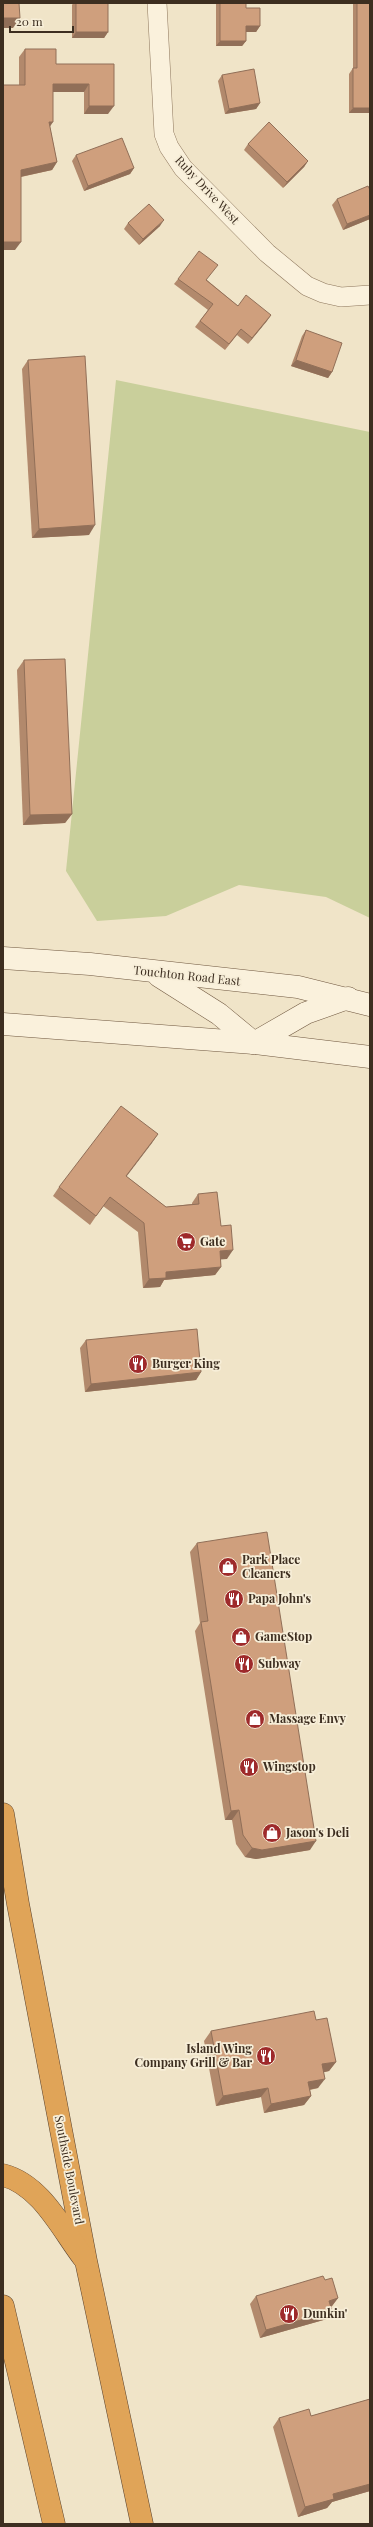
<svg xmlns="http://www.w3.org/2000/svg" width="373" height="2527" viewBox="0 0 373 2527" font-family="'Playfair Display',serif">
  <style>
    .green { fill: #c9cf9b }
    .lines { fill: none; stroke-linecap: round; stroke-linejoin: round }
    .street-casing { stroke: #8d765c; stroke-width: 20 }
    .secondary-casing { stroke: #6f573f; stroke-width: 23 }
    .highway-casing { stroke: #5b4430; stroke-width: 23 }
    .street { stroke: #faf1dc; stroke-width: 19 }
    .secondary { stroke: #faf1dc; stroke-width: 22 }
    .highway { stroke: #e0a458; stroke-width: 22 }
    .wall { fill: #b2896c }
    .shaded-wall { fill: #916f58 }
    .building { fill: #cf9f7d; stroke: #916f58 }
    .labels { text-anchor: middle; stroke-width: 3.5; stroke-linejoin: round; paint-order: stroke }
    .street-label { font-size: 12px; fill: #3d2e20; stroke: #f7eed8 }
    .poi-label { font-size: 12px; font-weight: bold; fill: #3d2e20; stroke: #f7eed8; text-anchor: start }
  </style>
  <rect width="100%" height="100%" fill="#f0e4c8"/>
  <polygon class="green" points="116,380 370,432 370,918 326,897 239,885 166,916 97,921 66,871"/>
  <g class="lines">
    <g class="street-casing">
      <polyline id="street" points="157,3 164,134 169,147 183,168 267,253 307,286 323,293 341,297 370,295"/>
    </g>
    <g class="secondary-casing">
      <g id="secondary">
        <polyline points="3,958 90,964 298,987 370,1005"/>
        <polyline points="159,976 219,1014 254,1043 306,1013 348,998"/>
        <polyline points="3,1024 254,1043 370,1057"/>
      </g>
    </g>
    <g class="highway-casing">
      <g id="highway">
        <polyline points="3,1814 18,1904 86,2261 142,2524"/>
        <path d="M3 2175C41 2185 61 2228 83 2257"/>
        <polyline points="3,2306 54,2524"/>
      </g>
    </g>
    <use href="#street" class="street"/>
    <use href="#secondary" class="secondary"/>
    <use href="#highway" class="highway"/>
  </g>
  <g class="wall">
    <polygon points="73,3 108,3 108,32 104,38 72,38 72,5"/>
    <polygon points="216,3 246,3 246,8 260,26 256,32 246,32 246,41 242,46 216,46"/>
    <polygon points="353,3 370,3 370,113 349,113 349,74 353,68"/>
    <polygon points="25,49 56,64 114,64 108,114 84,114 84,92 53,92 50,127 57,162 52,170 21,177 15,250 3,250 19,85 19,57"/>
    <polygon points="222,75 260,103 256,109 225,114 218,81"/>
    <polygon points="248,144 308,161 304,167 283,188 244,150"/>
    <polygon points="76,155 134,168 130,174 84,191 72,161"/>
    <polygon points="337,199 370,219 343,230 332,205"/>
    <polygon points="128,223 160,226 139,245 124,229"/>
    <polygon points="178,279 207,280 238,306 271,315 248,344 237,335 225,350 195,327 208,310 174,284"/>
    <polygon points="306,330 332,372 328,378 291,366 302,336"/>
    <polygon points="28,360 89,535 32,538 22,369"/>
    <polygon points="24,660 72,814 65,823 23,825 17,670"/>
    <polygon points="158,1134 126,1176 166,1207 192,1204 192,1203 198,1194 221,1226 227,1259 221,1259 221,1267 215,1275 164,1280 160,1287 143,1288 138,1232 103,1206 90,1225 53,1196 59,1187"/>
    <polygon points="86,1340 201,1372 196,1380 85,1392 80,1348"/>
    <polygon points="197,1543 310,1850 256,1859 245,1857 236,1844 232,1820 225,1820 195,1631 200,1623 190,1552"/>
    <polygon points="316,2020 336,2062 329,2071 324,2072 318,2088 310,2090 311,2096 304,2105 264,2113 261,2097 216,2106 204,2041 211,2031"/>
    <polygon points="325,2280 338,2298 332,2306 331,2307 327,2319 260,2338 250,2304 256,2296"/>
    <polygon points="370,2399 370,2491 332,2502 327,2508 298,2517 273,2427 279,2418 311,2416"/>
  </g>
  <g class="shaded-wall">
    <polygon points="3,18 20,18 13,28 3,28"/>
    <polygon points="246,26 260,26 256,32 242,32"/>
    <polygon points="76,32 108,32 104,38 72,38"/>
    <polygon points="220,41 246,41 242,46 216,46"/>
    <polygon points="53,84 89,84 84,92 47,92"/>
    <polygon points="260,103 256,109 225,114 229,109"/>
    <polygon points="89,106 114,106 108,114 84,114"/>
    <polygon points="353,108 370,108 370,113 349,113"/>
    <polygon points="49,122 53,122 47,131"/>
    <polygon points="308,161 304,167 283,188 287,182"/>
    <polygon points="57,162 52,170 15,178 21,170"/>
    <polygon points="134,168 130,174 84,191 88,186"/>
    <polygon points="370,215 370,219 343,230 347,224"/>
    <polygon points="164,220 160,226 139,245 143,239"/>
    <polygon points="3,242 21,242 15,250 3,250"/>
    <polygon points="271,315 267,321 248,344 252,338"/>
    <polygon points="296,360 332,372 328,378 291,366"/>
    <polygon points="95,525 89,535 32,538 39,529"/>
    <polygon points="72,814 65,823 23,825 30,815"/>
    <polygon points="158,1134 152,1143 120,1185 126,1176"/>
    <polygon points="233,1250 227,1259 214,1260 220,1251"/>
    <polygon points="221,1267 215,1275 164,1280 160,1287 143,1288 149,1279 166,1272"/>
    <polygon points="201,1372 196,1380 85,1392 91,1384"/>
    <polygon points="239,1810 232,1820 225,1820 231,1811"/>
    <polygon points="316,1841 310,1850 256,1859 245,1857 252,1848"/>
    <polygon points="336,2062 329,2071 316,2074 322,2064"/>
    <polygon points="325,2079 318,2088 301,2091 308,2082"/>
    <polygon points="268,2088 261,2097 216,2106 223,2096"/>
    <polygon points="311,2096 304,2105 264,2113 271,2104"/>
    <polygon points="338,2298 332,2306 324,2309 329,2301"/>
    <polygon points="332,2311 327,2319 260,2338 266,2330"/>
    <polygon points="370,2484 370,2491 332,2502 327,2508 298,2517 305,2507 333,2494"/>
  </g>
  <g class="building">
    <polygon points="3,3 19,3 20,18 3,18"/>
    <rect x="76" y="3" width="32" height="29"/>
    <polygon points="220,3 246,3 246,8 260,8 260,26 246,26 246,41 220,41"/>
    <polygon points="357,3 370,3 370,108 353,108 353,68 357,68"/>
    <polygon points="25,49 56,49 56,64 114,64 114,106 89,106 89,84 53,84 53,122 49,122 57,162 21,170 21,242 3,242 3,85 25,85"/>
    <polygon points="254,69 260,103 229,109 222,75"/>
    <polygon points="269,122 308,161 287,182 248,144"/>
    <polygon points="122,138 134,168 88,186 76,155"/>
    <polygon points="368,186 370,190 370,215 347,224 337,199"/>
    <polygon points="149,204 164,220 143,239 128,223"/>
    <polygon points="199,251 218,265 206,280 238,306 246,295 271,315 252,338 241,329 229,344 200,321 213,304 178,279"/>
    <polygon points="306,330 342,343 332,372 296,360"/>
    <polygon points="85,356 95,525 39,529 28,360"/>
    <polygon points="65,659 72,814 30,815 24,660"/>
    <polygon points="121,1106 158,1134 126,1176 166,1207 199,1204 198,1194 217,1192 221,1226 231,1225 233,1250 220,1251 221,1267 166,1272 166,1278 149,1279 144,1223 110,1197 96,1216 59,1187"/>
    <polygon points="197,1329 201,1372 91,1384 86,1340"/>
    <polygon points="267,1532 316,1841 262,1850 252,1848 243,1835 239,1810 231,1811 201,1622 208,1621 197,1543"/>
    <polygon points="314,2011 316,2020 327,2018 336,2062 322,2064 325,2079 308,2082 311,2096 271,2104 268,2088 223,2096 211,2031"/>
    <polygon points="323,2276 325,2280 332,2278 338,2298 329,2301 332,2311 266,2330 256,2296"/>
    <polygon points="370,2399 370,2484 333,2494 334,2499 305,2507 279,2418 309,2409 311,2416"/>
  </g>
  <defs>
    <g id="supermarket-disc" transform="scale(1)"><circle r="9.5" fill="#9e2a2b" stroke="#f7eed8"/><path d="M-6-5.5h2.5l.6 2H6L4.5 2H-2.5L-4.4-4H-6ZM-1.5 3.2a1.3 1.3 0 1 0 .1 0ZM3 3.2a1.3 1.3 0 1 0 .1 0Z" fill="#fff"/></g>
    <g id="restaurant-disc" transform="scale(1)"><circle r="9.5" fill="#9e2a2b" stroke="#f7eed8"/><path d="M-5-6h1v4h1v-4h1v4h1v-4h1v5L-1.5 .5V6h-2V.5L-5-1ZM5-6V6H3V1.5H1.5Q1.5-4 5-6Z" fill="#fff"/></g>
    <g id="shop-disc" transform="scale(1)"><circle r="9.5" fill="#9e2a2b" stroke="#f7eed8"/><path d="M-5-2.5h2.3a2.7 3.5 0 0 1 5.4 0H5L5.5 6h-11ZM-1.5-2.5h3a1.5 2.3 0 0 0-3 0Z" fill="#fff"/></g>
  </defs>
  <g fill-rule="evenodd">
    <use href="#supermarket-disc" x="186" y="1242"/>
    <use href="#restaurant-disc" x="138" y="1364"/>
    <use href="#shop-disc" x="228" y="1567"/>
    <use href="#restaurant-disc" x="234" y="1599"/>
    <use href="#shop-disc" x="241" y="1637"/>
    <use href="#restaurant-disc" x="244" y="1664"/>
    <use href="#shop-disc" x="255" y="1719"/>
    <use href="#restaurant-disc" x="249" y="1767"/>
    <use href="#shop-disc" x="272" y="1833"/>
    <use href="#restaurant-disc" x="266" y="2056"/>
    <use href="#restaurant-disc" x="289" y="2314"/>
  </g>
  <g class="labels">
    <g class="street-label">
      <text transform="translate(207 190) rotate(47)" y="4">Ruby Drive West</text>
      <text transform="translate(187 976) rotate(6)" y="4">Touchton Road East</text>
      <text transform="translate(69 2170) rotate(79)" y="4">Southside Boulevard</text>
    </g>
    <g class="poi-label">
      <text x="200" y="1246">Gate</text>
      <text x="152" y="1368">Burger King</text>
      <text x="242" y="1564">Park Place<tspan x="242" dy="14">Cleaners</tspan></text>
      <text x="248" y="1603">Papa John's</text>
      <text x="255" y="1641">GameStop</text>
      <text x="258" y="1668">Subway</text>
      <text x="269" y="1723">Massage Envy</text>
      <text x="263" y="1771">Wingstop</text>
      <text x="286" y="1837">Jason's Deli</text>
      <text x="252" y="2053" text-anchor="end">Island Wing<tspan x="252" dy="14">Company Grill &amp; Bar</tspan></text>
      <text x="303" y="2318">Dunkin'</text>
    </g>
  </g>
  <rect width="373" height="2527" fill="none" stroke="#3d2e20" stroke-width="8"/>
  <path d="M10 26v6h63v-6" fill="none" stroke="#3d2e20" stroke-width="2"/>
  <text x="16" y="26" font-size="12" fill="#3d2e20" stroke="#f7eed8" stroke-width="3" paint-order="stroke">20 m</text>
</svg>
